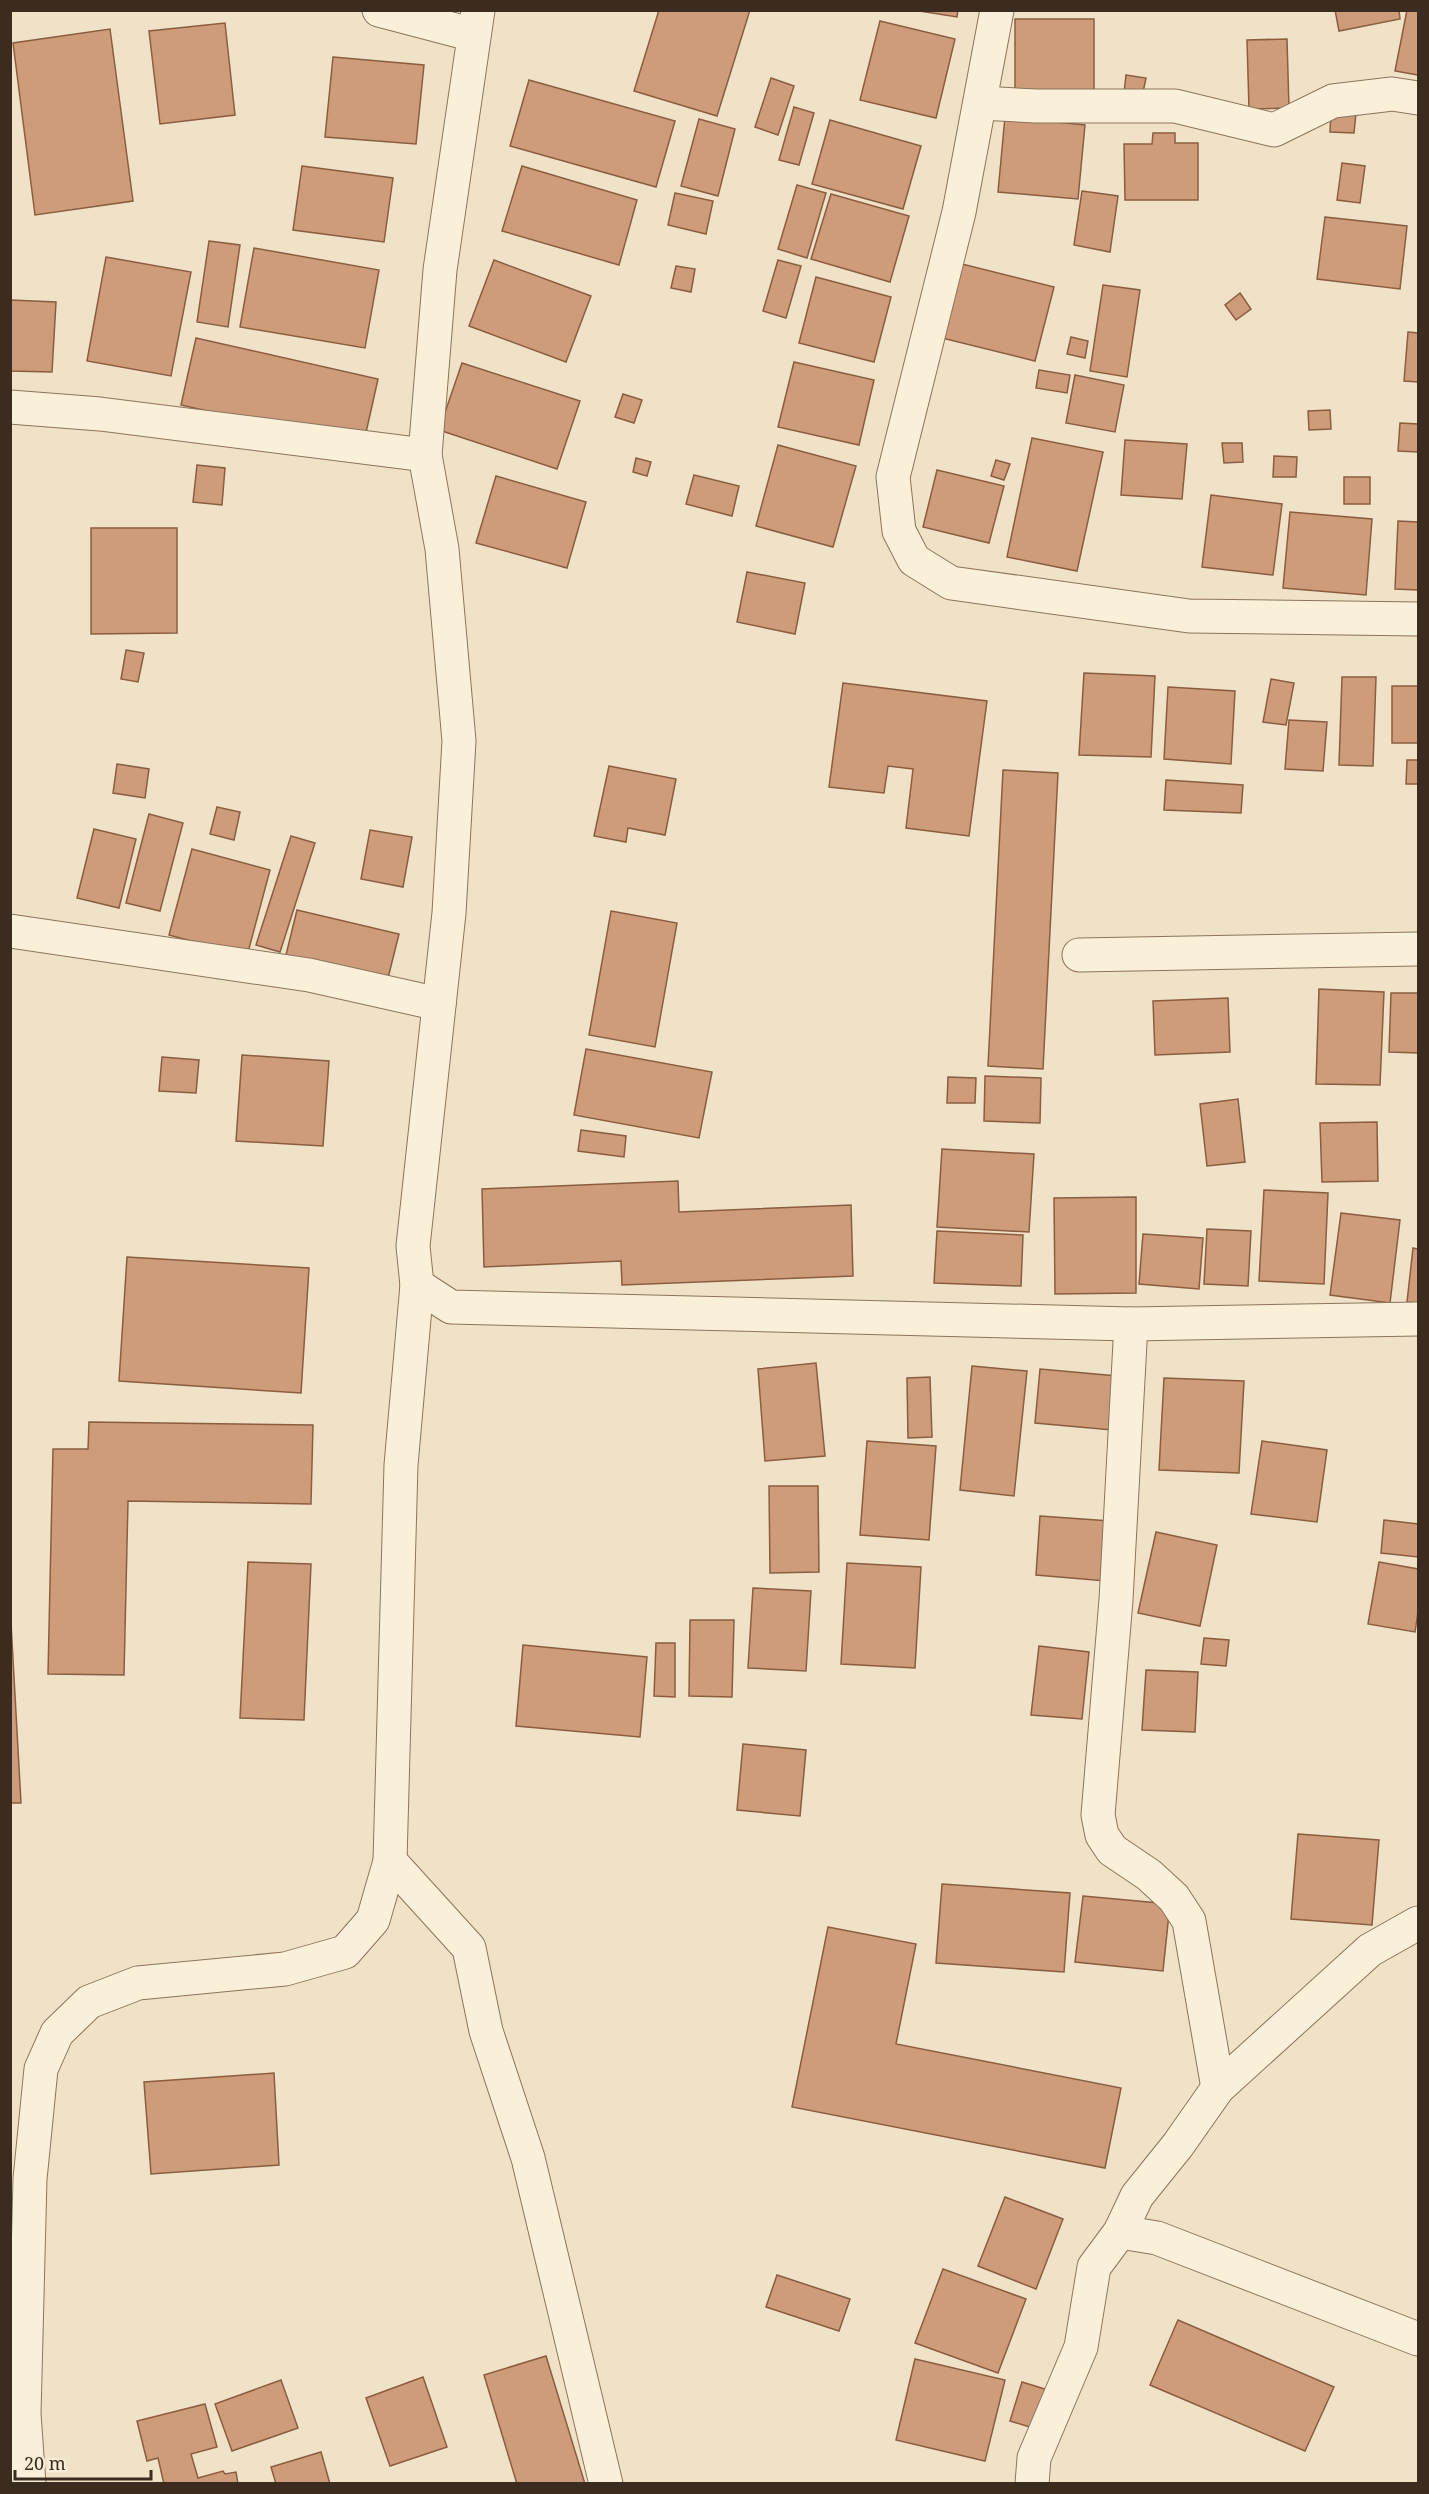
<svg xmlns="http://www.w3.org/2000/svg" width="1429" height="2494" viewBox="0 0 1429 2494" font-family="'Noto Serif',serif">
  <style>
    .building { fill: #ce9c7b; stroke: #8b5d40; stroke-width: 1.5 }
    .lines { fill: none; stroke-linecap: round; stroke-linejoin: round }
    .minor-casing { stroke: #8b745b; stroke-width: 35 }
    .minor { stroke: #faf0da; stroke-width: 33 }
  </style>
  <rect width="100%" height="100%" fill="#f0e2c6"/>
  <g class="building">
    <polygon points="659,10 750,10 717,116 634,91"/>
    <polygon points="913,10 958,10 957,17"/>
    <polygon points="1335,10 1399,10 1400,19 1339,31"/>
    <polygon points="1407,10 1418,10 1418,75 1395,71"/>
    <polygon points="1015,19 1094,19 1094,94 1015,96"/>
    <polygon points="880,21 955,39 936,118 860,100"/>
    <polygon points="225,23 235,115 160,124 149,31"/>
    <polygon points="110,29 133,201 35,215 13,43"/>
    <polygon points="1287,39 1289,108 1249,109 1247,40"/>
    <polygon points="333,57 424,65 416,144 325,137"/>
    <polygon points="1126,75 1146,78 1142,97 1124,93"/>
    <polygon points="771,78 794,86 778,135 755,127"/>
    <polygon points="529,80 675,121 656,187 510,146"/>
    <polygon points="794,107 814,113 799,165 779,160"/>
    <polygon points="1331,111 1356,113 1354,133 1330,132"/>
    <polygon points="1005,117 1085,125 1078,199 998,192"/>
    <polygon points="699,119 735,129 718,196 681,186"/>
    <polygon points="830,120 921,146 903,209 812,184"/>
    <polygon points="1153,133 1175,133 1175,143 1198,143 1198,200 1125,200 1124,144 1152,144"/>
    <polygon points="1342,163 1365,166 1360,203 1337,200"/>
    <polygon points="302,166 393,178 384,242 293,230"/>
    <polygon points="522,166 637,200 619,265 502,231"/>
    <polygon points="797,185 826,193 807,258 778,249"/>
    <polygon points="1082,191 1118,196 1110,252 1074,245"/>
    <polygon points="675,193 713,201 706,234 668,225"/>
    <polygon points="831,194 909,216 890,282 811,259"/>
    <polygon points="1325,217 1407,226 1400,289 1317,279"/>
    <polygon points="209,241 240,245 228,327 197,322"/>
    <polygon points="254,248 379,270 365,348 240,327"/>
    <polygon points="106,257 191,272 171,376 87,361"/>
    <polygon points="494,260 591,296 566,362 469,326"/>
    <polygon points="778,260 801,266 786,318 763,311"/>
    <polygon points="962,264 1054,287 1035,361 942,338"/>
    <polygon points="676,266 695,269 691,292 671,288"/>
    <polygon points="816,277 891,297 874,362 799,343"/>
    <polygon points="1103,285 1140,290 1127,377 1090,371"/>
    <polygon points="1240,293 1251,309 1236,320 1225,305"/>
    <polygon points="10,300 56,302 52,372 10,371"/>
    <polygon points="1408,332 1418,333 1418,382 1404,381"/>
    <polygon points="1071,337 1088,341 1085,358 1067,354"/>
    <polygon points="196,338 378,379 363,446 181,405"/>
    <polygon points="794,362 874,380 859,445 778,427"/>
    <polygon points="462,363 580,401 557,469 439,430"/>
    <polygon points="1039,370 1070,375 1067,393 1036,388"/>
    <polygon points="1075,375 1124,385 1115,432 1066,423"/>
    <polygon points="623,394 642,400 634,423 615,417"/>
    <polygon points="1330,410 1331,429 1309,430 1308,411"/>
    <polygon points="1400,423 1418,424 1418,452 1398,451"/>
    <polygon points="1032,438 1103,452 1077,571 1007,557"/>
    <polygon points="1125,440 1187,444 1182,499 1121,495"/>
    <polygon points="1222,443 1242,443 1243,462 1224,463"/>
    <polygon points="778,445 856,466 833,547 756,526"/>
    <polygon points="1274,456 1297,457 1296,477 1273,477"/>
    <polygon points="636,458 651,462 647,476 633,472"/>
    <polygon points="996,460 1010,464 1004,480 991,476"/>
    <polygon points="197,465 225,468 222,505 193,502"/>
    <polygon points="937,470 1004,486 989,543 923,527"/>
    <polygon points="694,475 739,486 732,516 686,504"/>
    <polygon points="496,476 586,502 567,568 476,543"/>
    <rect x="1344" y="477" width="26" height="27"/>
    <polygon points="1211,495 1282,504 1273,575 1202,567"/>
    <polygon points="1290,512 1372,519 1366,595 1283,588"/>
    <polygon points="1398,521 1418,522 1418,590 1395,589"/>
    <polygon points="91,528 177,528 177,633 91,634"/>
    <polygon points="747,572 805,583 795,634 737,622"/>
    <polygon points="126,650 144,653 138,682 121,679"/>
    <polygon points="1084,673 1155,676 1151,757 1079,755"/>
    <polygon points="1342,677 1376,677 1373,766 1339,765"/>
    <polygon points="1271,679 1294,683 1286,725 1263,722"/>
    <polygon points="843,683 987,701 969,836 906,828 913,769 888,766 884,793 829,787"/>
    <rect x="1392" y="686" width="26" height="57"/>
    <polygon points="1168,687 1235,691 1231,764 1164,759"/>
    <polygon points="1289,720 1327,722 1323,771 1285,769"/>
    <polygon points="1407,760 1418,760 1418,784 1406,784"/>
    <polygon points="117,764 149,769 145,798 113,793"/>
    <polygon points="609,766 676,779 665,835 628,828 626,842 594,836"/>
    <polygon points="1003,770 1058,773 1043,1069 988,1066"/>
    <polygon points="1166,780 1243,785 1241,813 1164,810"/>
    <polygon points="217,807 240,812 234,840 210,834"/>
    <polygon points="149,814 183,823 160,911 126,903"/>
    <polygon points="94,829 136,839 119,908 77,898"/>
    <polygon points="370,830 412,837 403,887 361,879"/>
    <polygon points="291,836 315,843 280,952 256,945"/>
    <polygon points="192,849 270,870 247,956 169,935"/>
    <polygon points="297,910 399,934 387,982 285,959"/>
    <polygon points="611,911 677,923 655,1047 589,1035"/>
    <polygon points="1319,989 1384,992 1380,1085 1316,1084"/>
    <polygon points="1391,993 1418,993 1418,1053 1389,1052"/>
    <polygon points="1228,998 1230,1052 1155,1055 1153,1001"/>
    <polygon points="586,1049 712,1072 699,1138 574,1115"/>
    <polygon points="242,1055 329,1061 323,1146 236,1141"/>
    <polygon points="162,1057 199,1060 196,1093 159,1091"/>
    <polygon points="985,1076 1041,1078 1040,1123 984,1121"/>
    <polygon points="948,1077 976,1078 975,1103 947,1103"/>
    <polygon points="1238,1099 1245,1162 1207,1166 1200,1104"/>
    <polygon points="1377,1122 1378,1181 1322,1182 1320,1123"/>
    <polygon points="581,1130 626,1136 624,1157 578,1151"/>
    <polygon points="942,1149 1034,1154 1029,1232 937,1227"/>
    <polygon points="678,1181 679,1212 851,1205 853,1276 622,1285 621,1261 484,1267 482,1189"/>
    <polygon points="1264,1190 1328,1193 1324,1284 1259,1281"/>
    <polygon points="1136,1197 1136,1293 1055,1294 1054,1198"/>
    <polygon points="1341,1213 1400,1220 1390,1303 1330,1295"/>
    <polygon points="1207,1229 1251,1231 1248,1286 1204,1284"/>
    <polygon points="937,1231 1023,1235 1021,1286 934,1283"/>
    <polygon points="1143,1234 1203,1238 1199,1289 1139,1284"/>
    <polygon points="1413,1248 1418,1249 1418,1303 1407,1302"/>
    <polygon points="127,1257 309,1268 301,1393 119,1381"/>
    <polygon points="816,1363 825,1456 765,1461 758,1369"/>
    <polygon points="972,1366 1027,1371 1014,1496 960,1490"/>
    <polygon points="1040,1369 1117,1376 1112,1430 1035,1423"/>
    <polygon points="930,1377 932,1437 908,1438 907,1378"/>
    <polygon points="1164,1378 1244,1381 1239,1473 1159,1470"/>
    <polygon points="89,1422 313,1425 311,1504 128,1501 124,1675 48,1674 53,1449 88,1449"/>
    <polygon points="867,1441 936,1446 929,1540 860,1535"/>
    <polygon points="1262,1441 1327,1450 1317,1522 1251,1514"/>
    <polygon points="769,1486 818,1486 819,1572 770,1573"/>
    <polygon points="1040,1516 1110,1521 1106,1581 1036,1575"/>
    <polygon points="1384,1520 1418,1524 1418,1557 1381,1553"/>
    <polygon points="1156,1532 1217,1545 1200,1626 1138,1613"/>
    <polygon points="248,1562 311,1564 304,1720 240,1718"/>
    <polygon points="1379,1562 1418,1569 1418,1612 1415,1632 1368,1624"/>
    <polygon points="847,1563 921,1567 915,1668 841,1664"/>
    <polygon points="753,1588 811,1591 806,1671 748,1668"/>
    <polygon points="690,1620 734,1620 732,1697 689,1696"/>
    <polygon points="11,1623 21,1803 10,1803 10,1623"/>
    <polygon points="1204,1638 1229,1640 1226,1666 1201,1664"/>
    <polygon points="656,1643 675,1643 675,1697 654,1696"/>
    <polygon points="523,1645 647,1657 640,1737 516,1726"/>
    <polygon points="1039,1646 1089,1652 1082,1719 1031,1715"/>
    <polygon points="1146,1670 1198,1672 1195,1732 1142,1730"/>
    <polygon points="743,1744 806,1750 800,1816 737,1810"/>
    <polygon points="1298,1834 1379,1840 1372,1925 1291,1919"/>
    <polygon points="942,1884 1070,1893 1064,1972 936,1963"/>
    <polygon points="1083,1896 1170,1904 1163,1971 1075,1962"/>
    <polygon points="828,1927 916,1944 896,2044 1121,2088 1105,2168 792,2107"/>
    <polygon points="274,2073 279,2165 151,2174 144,2082"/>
    <polygon points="1005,2197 1063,2219 1036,2289 978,2266"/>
    <polygon points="943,2269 1026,2299 998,2373 915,2343"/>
    <polygon points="777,2275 850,2299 839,2331 766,2307"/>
    <polygon points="1178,2320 1334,2387 1305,2451 1150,2385"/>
    <polygon points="546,2356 585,2484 517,2484 484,2375"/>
    <polygon points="915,2359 1005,2380 985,2461 896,2440"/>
    <polygon points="423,2377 447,2447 390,2466 366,2398"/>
    <polygon points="281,2380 298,2428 232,2451 215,2404"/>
    <polygon points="1022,2382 1045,2389 1033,2428 1010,2421"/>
    <polygon points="205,2404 217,2447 191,2454 198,2478 223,2471 225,2474 236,2472 238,2484 164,2484 158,2458 147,2461 137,2421"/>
    <polygon points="321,2452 330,2484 276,2484 271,2467"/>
  </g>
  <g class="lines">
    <g class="minor-casing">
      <g id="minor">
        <polyline points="379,10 474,35"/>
        <polyline points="997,10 959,212 893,477 899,531 914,560 951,583 1189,616 1418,619"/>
        <polyline points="980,103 1036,106 1175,106 1274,130 1333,101 1392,94 1418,98"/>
        <polyline points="10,407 100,414 425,455"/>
        <polyline points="10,931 309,975 439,1004"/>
        <polyline points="1079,955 1418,949"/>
        <polyline points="417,1285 451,1307 1131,1324 1418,1319"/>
        <polyline points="1131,1324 1116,1600 1098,1815 1102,1835 1112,1850 1149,1875 1174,1898 1189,1921 1218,2088"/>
        <polyline points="390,1861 469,1948 486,2031 528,2158 606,2484"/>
        <polyline points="1120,2232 1157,2238 1418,2339"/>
        <polyline points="29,2484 24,2414 30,2179 41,2069 57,2033 89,2002 138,1983 285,1969 345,1952 373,1920 390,1861 401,1465 417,1285 413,1246 449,913 459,741 442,549 425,455 440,270 478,10"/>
        <polyline points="1032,2484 1034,2458 1081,2347 1094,2267 1120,2232 1137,2196 1178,2145 1218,2088 1370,1950 1418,1923"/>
      </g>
    </g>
    <use href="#minor" class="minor"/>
  </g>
  <rect width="1429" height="2494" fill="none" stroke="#3b2c1f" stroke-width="24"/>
  <path d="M15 2470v9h136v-9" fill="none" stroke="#3b2c1f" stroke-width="3"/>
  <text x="24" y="2470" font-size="18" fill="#3b2c1f" stroke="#f7edd6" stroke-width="4.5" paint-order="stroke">20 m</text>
</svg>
